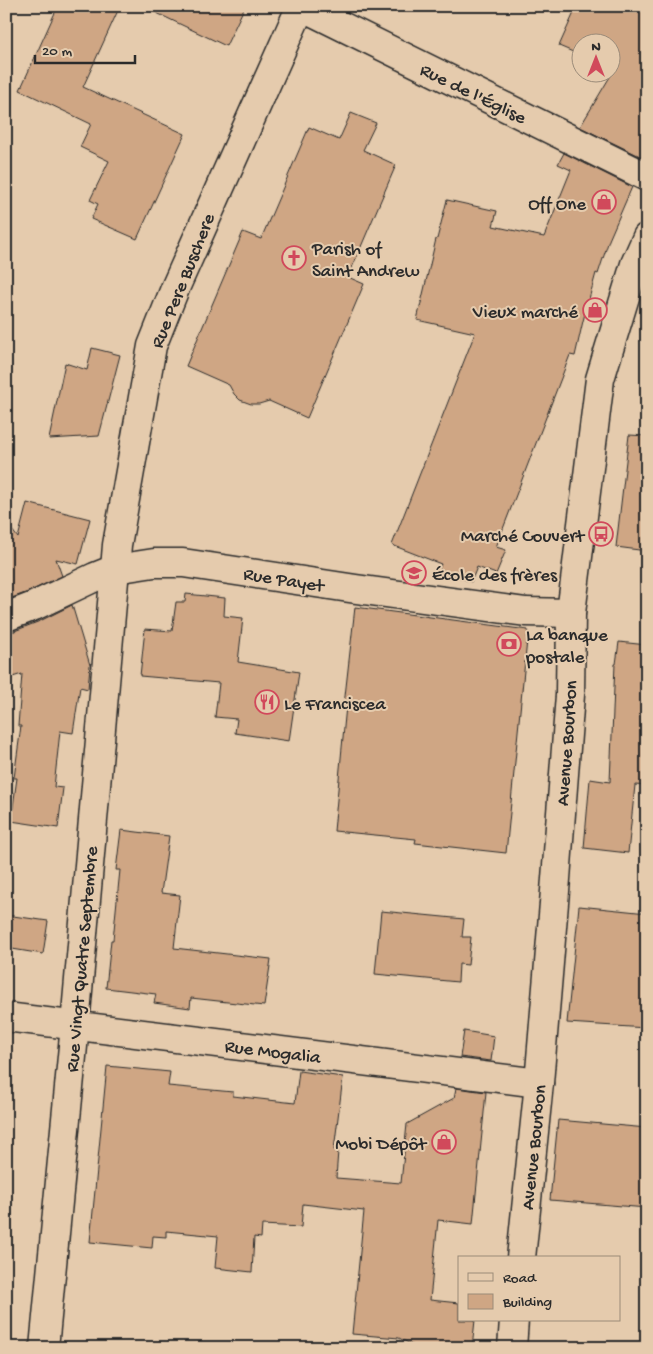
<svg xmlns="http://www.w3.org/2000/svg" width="653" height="1354" viewBox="0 0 653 1354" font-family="'Gochi Hand',sans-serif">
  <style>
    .building { fill: #cfa684; stroke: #2b2b2b }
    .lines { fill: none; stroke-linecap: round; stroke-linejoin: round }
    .street-casing { stroke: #2b2b2b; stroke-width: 31 }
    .secondary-casing { stroke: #2b2b2b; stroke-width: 31 }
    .street { stroke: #e5cbad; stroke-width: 28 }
    .secondary { stroke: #e5cbad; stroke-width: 28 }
    .labels { text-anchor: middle; stroke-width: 4; stroke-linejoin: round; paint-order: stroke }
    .street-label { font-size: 19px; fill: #2b2b2b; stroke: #e5cbad }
    .poi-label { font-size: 19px; fill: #2b2b2b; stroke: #e5cbad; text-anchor: end }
  </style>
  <rect width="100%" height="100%" fill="#e5cbad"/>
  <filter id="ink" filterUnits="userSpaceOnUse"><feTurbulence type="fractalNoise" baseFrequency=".02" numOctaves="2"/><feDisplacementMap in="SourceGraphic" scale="10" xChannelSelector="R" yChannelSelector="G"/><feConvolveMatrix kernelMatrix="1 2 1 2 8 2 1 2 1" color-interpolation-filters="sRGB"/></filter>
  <g filter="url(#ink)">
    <g class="building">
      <polygon points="58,6 120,6 83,87 185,134 137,239 91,219 98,204 90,200 109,161 80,147 91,124 20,90"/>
      <polygon points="142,6 245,6 226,46"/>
      <polygon points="577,6 647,6 647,153 644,158 580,127 614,70 610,69 610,42 580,42 580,55 559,46"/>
      <polygon points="351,113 376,123 363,150 396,165 348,277 364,284 307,418 269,401 259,404 251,404 240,400 234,394 229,385 186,366 243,232 261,239 309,127 339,140"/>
      <polygon points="564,153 632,187 609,240 598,274 596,273 583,321 575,356 570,355 496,547 506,550 496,574 477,567 471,582 439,569 441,564 392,545 475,333 417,320 436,239 437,239 447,200 497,211 493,226 544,237 571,170 558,164"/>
      <polygon points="92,348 120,355 99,436 49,439 65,363 87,370"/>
      <polygon points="629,435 647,436 647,551 616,547"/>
      <polygon points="27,503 90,519 78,564 56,559 62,576 28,592 6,600 6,522 18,538"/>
      <polygon points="186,594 225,598 224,616 243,618 238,662 299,672 289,741 235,733 237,719 215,717 219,683 140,676 145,629 172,631 176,602 185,602"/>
      <polygon points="72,605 90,665 88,689 80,687 73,733 60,731 54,787 63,788 58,828 11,821 17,778 14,778 21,726 18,726 22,674 6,679 6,632 12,632 40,621"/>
      <polygon points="355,607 528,630 506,853 415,843 416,839 334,831 346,706 344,705"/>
      <polygon points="619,642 647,645 647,786 635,785 628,853 584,848 590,779 610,782 615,664 616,664"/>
      <polygon points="121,830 169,836 161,893 180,895 174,948 271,959 264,1006 191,998 190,1008 154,1003 156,994 106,988 111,940 113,940 120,870 116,870"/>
      <polygon points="579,906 647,913 647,1028 567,1023"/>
      <polygon points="381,911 464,919 462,937 471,937 468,965 459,964 458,982 375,974"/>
      <polygon points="6,915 48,921 43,954 6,948"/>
      <polygon points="464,1031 494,1036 491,1061 460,1057"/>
      <polygon points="107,1066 170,1072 168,1086 233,1092 233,1096 295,1103 299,1071 343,1077 334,1150 338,1151 336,1178 401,1183 407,1124 454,1098 456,1088 486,1092 473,1224 438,1220 430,1300 459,1303 459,1320 475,1320 472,1348 418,1348 399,1338 352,1334 364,1211 303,1204 301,1227 262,1225 261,1238 254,1237 252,1272 215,1268 218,1236 166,1231 166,1237 153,1236 152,1248 90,1242"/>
      <polygon points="558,1120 647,1128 647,1208 550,1200"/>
    </g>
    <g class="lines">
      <g class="street-casing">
        <g id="street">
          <polyline points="301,6 647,177"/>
          <polyline points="6,1017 539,1083"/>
          <polyline points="44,1348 75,1025 115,569"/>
        </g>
      </g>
      <g class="secondary-casing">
        <g id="secondary">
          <polyline points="115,569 117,545 152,346 176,286 301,6"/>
          <polyline points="6,617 34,606 95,577 115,569 154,563 183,563 356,589 526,612 571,613"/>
          <polyline points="521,1258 539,1083 556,879 570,695 571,613 600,379 635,264 647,237"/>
          <polyline points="512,1348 514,1320"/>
        </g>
      </g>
      <use href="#street" class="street"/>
      <use href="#secondary" class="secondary"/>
    </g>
  </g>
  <defs>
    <g id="shop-ring" transform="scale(1.25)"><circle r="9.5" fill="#e5cbad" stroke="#d1495b" stroke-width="1.5"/><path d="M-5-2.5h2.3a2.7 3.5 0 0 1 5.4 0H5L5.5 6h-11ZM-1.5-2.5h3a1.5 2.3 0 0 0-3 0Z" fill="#d1495b"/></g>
    <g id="church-ring" transform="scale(1.25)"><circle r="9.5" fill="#e5cbad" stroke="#d1495b" stroke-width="1.5"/><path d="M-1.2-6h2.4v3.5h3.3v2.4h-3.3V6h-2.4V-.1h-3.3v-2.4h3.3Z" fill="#d1495b"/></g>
    <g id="bus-ring" transform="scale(1.25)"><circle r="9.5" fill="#e5cbad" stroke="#d1495b" stroke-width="1.5"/><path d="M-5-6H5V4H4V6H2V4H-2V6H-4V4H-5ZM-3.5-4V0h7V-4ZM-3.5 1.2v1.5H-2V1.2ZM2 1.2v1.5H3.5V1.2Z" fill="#d1495b"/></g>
    <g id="university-ring" transform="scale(1.25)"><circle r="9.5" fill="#e5cbad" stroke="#d1495b" stroke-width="1.5"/><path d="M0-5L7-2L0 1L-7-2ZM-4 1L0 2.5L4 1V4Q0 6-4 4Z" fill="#d1495b"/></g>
    <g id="bank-ring" transform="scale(1.25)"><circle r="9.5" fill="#e5cbad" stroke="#d1495b" stroke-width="1.5"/><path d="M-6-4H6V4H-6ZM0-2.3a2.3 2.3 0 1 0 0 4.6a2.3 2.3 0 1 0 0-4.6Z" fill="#d1495b"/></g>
    <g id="restaurant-ring" transform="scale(1.25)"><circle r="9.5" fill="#e5cbad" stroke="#d1495b" stroke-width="1.5"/><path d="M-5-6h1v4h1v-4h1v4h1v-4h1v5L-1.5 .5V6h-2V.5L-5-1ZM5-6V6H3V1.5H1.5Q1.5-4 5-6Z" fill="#d1495b"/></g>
  </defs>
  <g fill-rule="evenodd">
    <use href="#shop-ring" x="604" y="202"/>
    <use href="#church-ring" x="294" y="258"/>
    <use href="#shop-ring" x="595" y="310"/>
    <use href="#bus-ring" x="601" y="534"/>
    <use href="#university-ring" x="414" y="573"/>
    <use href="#bank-ring" x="509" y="644"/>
    <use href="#restaurant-ring" x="267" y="702"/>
    <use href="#shop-ring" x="444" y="1142"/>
  </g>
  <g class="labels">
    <g class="street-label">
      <text transform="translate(474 92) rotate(26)" y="7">Rue de l'Église</text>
      <text transform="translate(181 280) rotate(-68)" y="7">Rue Pere Buschere</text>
      <text transform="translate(284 578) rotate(9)" y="7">Rue Payet</text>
      <text transform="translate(565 743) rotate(-86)" y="7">Avenue Bourbon</text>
      <text transform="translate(80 959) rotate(-85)" y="7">Rue Vingt Quatre Septembre</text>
      <text transform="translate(273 1050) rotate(7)" y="7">Rue Mogalia</text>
      <text transform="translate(532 1147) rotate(-84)" y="7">Avenue Bourbon</text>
    </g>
    <g class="poi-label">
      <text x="586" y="209">Off One</text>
      <text x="312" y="254" text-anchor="start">Parish of<tspan x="312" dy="22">Saint Andrew</tspan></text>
      <text x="578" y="317">Vieux marché</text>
      <text x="584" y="541">Marché Couvert</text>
      <text x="432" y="580" text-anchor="start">École des frères</text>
      <text x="526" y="640" text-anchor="start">La banque<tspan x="526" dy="22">postale</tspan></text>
      <text x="284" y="709" text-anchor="start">Le Franciscea</text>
      <text x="426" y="1149">Mobi Dépôt</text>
    </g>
  </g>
  <rect width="653" height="1354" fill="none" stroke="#e5cbad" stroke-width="25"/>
  <rect x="12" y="12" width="628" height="1329" fill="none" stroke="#2b2b2b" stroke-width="2" filter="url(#ink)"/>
  <rect x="458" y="1256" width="162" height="65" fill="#e5cbad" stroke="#9b8b79"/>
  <rect x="468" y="1273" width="25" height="8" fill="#e5cbad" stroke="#9b8b79"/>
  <text x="503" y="1282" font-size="15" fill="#2b2b2b">Road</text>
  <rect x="468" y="1294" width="25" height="15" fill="#cfa684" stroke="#9b8b79"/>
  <text x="503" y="1306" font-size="15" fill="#2b2b2b">Building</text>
  <g transform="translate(596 58)"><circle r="24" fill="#e5cbad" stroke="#9b8b79"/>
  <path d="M0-4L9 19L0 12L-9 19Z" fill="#d1495b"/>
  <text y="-8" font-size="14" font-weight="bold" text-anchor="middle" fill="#2b2b2b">N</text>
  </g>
  <path d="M35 55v8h100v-8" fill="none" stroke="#2b2b2b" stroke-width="2.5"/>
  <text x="42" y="55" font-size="15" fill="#2b2b2b" stroke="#e5cbad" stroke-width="4" paint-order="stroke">20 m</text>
</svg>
